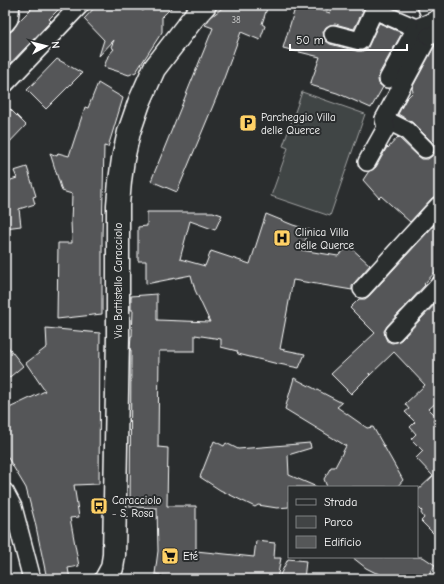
<svg xmlns="http://www.w3.org/2000/svg" width="444" height="584" viewBox="0 0 444 584" font-family="'Comic Neue',sans-serif">
  <style>
    .green { fill: #414445; stroke: #a0a2a2 }
    .building { fill: #555758; stroke: #fff }
    .lines { fill: none; stroke-linecap: round; stroke-linejoin: round }
    .minor-casing { stroke: #fff; stroke-width: 20 }
    .major-casing { stroke: #fff; stroke-width: 25 }
    .minor { stroke: #2a2d2e; stroke-width: 17 }
    .major { stroke: #2a2d2e; stroke-width: 22 }
    .minor-bridge-casing { stroke: #fff; stroke-width: 20; stroke-linecap: butt }
    .minor-bridge { stroke: #2a2d2e; stroke-width: 17 }
    .labels { text-anchor: middle; stroke-width: 4; stroke-linejoin: round; paint-order: stroke }
    .number-label { font-size: 9px; fill: #d4d5d5 }
    .poi-label { font-size: 11px; fill: #fff; stroke: #2a2d2e; text-anchor: start }
    .street-label { font-size: 11px; fill: #fff; stroke: #2a2d2e }
  </style>
  <rect width="100%" height="100%" fill="#2a2d2e"/>
  <filter id="ink" filterUnits="userSpaceOnUse"><feTurbulence type="fractalNoise" baseFrequency=".025" numOctaves="2"/><feDisplacementMap in="SourceGraphic" scale="8" xChannelSelector="R" yChannelSelector="G"/><feConvolveMatrix kernelMatrix="1 2 1 2 8 2 1 2 1" color-interpolation-filters="sRGB"/></filter>
  <g filter="url(#ink)">
    <polygon class="green" points="302,92 365,114 330,216 271,196 288,148 283,146"/>
    <g class="building">
      <polygon points="35,5 63,5 49,19 51,21 5,69 5,35 13,30 18,22"/>
      <polygon points="97,5 135,5 143,11 149,5 174,5 162,17 162,32 136,72 129,75 104,67 108,56 114,49 111,47 114,40 99,56 104,40 84,19"/>
      <polygon points="226,5 268,5 262,24 265,26 260,40 241,32 220,89 177,192 151,181 213,28 205,25 211,17"/>
      <polygon points="296,5 304,5 330,13 332,5 357,5 364,9 354,29 335,24 330,25 326,27 323,32 324,37 326,41 330,44 357,51 362,51 367,49 369,45 379,23 402,33 379,74 378,80 379,84 383,87 371,108 337,93 310,85 320,57 283,48"/>
      <polygon points="435,45 436,45 439,53 439,195 436,196 432,198 410,222 381,196 379,198 363,180 369,171 372,170 376,167 387,147 388,148 398,137 418,156 422,159 428,159 432,156 435,152 435,147 432,142 413,123 398,114 406,99 413,92 412,88"/>
      <polygon points="57,59 82,73 46,109 27,90"/>
      <polygon points="98,83 123,98 108,147 104,146 102,237 102,314 57,319 58,243 72,243 71,222 72,194 62,191 50,153 57,156 58,153 69,156 85,107 88,108"/>
      <polygon points="5,104 26,125 5,147"/>
      <polygon points="27,167 36,196 33,197 35,204 19,209 21,226 5,228 5,182 17,178 14,171"/>
      <polygon points="147,212 213,212 222,215 215,230 190,221 180,259 205,266 211,251 250,264 266,214 293,225 310,230 301,250 338,256 349,246 370,265 355,282 352,286 352,290 293,280 280,349 305,354 299,368 274,363 238,354 237,351 221,347 221,339 195,335 195,351 159,351 158,447 168,448 167,506 196,506 196,551 254,557 256,541 275,543 274,558 281,558 277,579 180,579 155,574 158,551 157,508 130,507 131,350 130,350 131,336 132,336 133,310 131,310 131,296 157,294 157,320 210,322 195,290 191,275 146,284 146,261 138,261 138,227 147,226"/>
      <polygon points="439,220 439,268 424,284 425,285 387,326 384,331 385,336 387,341 392,343 397,342 401,340 439,300 439,400 429,409 437,417 433,421 439,427 439,539 421,521 424,518 421,513 422,511 417,506 417,491 433,476 416,458 423,451 411,439 416,434 410,427 415,422 405,412 409,409 405,404 425,385 394,352 370,375 369,373 370,375 351,394 331,374 375,333 350,308 359,299 365,299 369,296"/>
      <polygon points="46,328 100,333 99,484 74,485 79,517 70,518 79,566 68,568 70,579 47,579 35,522 26,488 5,453 5,410 45,391 26,363 47,347"/>
      <polygon points="5,343 23,366 5,381"/>
      <polygon points="294,378 342,403 337,407 367,428 373,427 403,480 397,487 327,487 324,479 331,467 335,467 346,446 285,409"/>
      <polygon points="214,441 224,446 226,443 238,449 310,443 311,448 288,455 289,475 317,487 289,487 289,507 277,508 258,505 255,507 220,490 200,477"/>
      <polygon points="352,557 423,557 435,565 427,579 387,579 378,573 376,573 366,568"/>
      <polygon points="288,559 306,561 304,579 278,579"/>
    </g>
    <g class="lines">
      <g class="minor-casing">
        <g id="minor">
          <polyline points="426,5 437,33"/>
          <polyline points="5,24 9,19 11,5"/>
          <polyline points="333,34 360,41 374,10 416,28 426,24"/>
          <polyline points="388,79 416,28"/>
          <polyline points="5,84 80,5"/>
          <polyline points="384,119 406,130 425,149"/>
          <polyline points="367,162 386,128 384,119 429,36"/>
          <polyline points="362,289 439,205"/>
          <polyline points="394,333 439,285"/>
          <polyline points="5,492 13,507 32,579"/>
        </g>
      </g>
      <g class="major-casing">
        <g id="major">
          <path id="s1" d="M106 579 112 568 114 555 118 336V205L120 181 123 159 129 132 139 103 154 69 194 17 205 5"/>
        </g>
      </g>
      <use href="#minor" class="minor"/>
      <use href="#major" class="major"/>
      <g class="minor-bridge-casing">
        <g id="minor-bridge">
          <polyline points="426,24 437,19"/>
          <polyline points="429,36 439,33"/>
        </g>
      </g>
      <use href="#minor-bridge" class="minor-bridge"/>
    </g>
  </g>
  <defs>
    <g id="parking-square" transform="scale(0.9)"><rect x="-9" y="-9" width="18" height="18" rx="4" fill="#ffd166" stroke="#2a2d2e"/><path d="M-3.5-5.5H1a3.5 3.5 0 0 1 0 7H-1V5.5H-3.5ZM-1-3.4V-.6H.8a1.4 1.4 0 0 0 0-2.8Z" fill="#111"/></g>
    <g id="hospital-square" transform="scale(0.9)"><rect x="-9" y="-9" width="18" height="18" rx="4" fill="#ffd166" stroke="#2a2d2e"/><path d="M-5-5h3v3.5h4V-5h3V5h-3V1.5h-4V5h-3Z" fill="#111"/></g>
    <g id="bus-square" transform="scale(0.9)"><rect x="-9" y="-9" width="18" height="18" rx="4" fill="#ffd166" stroke="#2a2d2e"/><path d="M-5-6H5V4H4V6H2V4H-2V6H-4V4H-5ZM-3.5-4V0h7V-4ZM-3.5 1.2v1.5H-2V1.2ZM2 1.2v1.5H3.5V1.2Z" fill="#111"/></g>
    <g id="supermarket-square" transform="scale(0.9)"><rect x="-9" y="-9" width="18" height="18" rx="4" fill="#ffd166" stroke="#2a2d2e"/><path d="M-6-5.5h2.5l.6 2H6L4.5 2H-2.5L-4.4-4H-6ZM-1.5 3.2a1.3 1.3 0 1 0 .1 0ZM3 3.2a1.3 1.3 0 1 0 .1 0Z" fill="#111"/></g>
  </defs>
  <g fill-rule="evenodd">
    <use href="#parking-square" x="248" y="123"/>
    <use href="#hospital-square" x="282" y="238"/>
    <use href="#bus-square" x="99" y="506"/>
    <use href="#supermarket-square" x="170" y="556"/>
  </g>
  <g class="labels">
    <g class="number-label">
      <text x="236" y="23">38</text>
    </g>
    <g class="poi-label">
      <text x="261" y="121">Parcheggio Villa<tspan x="261" dy="13">delle Querce</tspan></text>
      <text x="295" y="236">Clinica Villa<tspan x="295" dy="13">delle Querce</tspan></text>
      <text x="112" y="504">Caracciolo<tspan x="112" dy="13">- S. Rosa</tspan></text>
      <text x="183" y="560">Eté</text>
    </g>
    <g class="street-label">
      <text dy="4" stroke="none"><textPath href="#s1" startOffset="300">Via Battistello Caracciolo</textPath></text>
    </g>
  </g>
  <rect width="444" height="584" fill="none" stroke="#2a2d2e" stroke-width="20"/>
  <rect x="10" y="10" width="424" height="564" fill="none" stroke="#fff" stroke-width="1.5" filter="url(#ink)"/>
  <rect x="288" y="486" width="130" height="72" fill="#2a2d2e" stroke="#7f8182"/>
  <rect x="296" y="499" width="20" height="6" fill="#2a2d2e" stroke="#7f8182"/>
  <text x="324" y="506" font-size="12" fill="#ffffff">Strada</text>
  <rect x="296" y="516" width="20" height="12" fill="#414445" stroke="#7f8182"/>
  <text x="324" y="526" font-size="12" fill="#ffffff">Parco</text>
  <rect x="296" y="536" width="20" height="12" fill="#555758" stroke="#7f8182"/>
  <text x="324" y="546" font-size="12" fill="#ffffff">Edificio</text>
  <g transform="translate(46 46) rotate(83)" stroke="#2a2d2e" stroke-width="3" paint-order="stroke">
  <path d="M0-3L7 15L0 10L-7 15Z" fill="#ffffff"/>
  <text y="-6" font-size="11" font-weight="bold" text-anchor="middle" fill="#ffffff">N</text>
  </g>
  <path d="M290 44v6h117v-6" fill="none" stroke="#ffffff" stroke-width="2"/>
  <text x="296" y="44" font-size="12" fill="#ffffff" stroke="#2a2d2e" stroke-width="3" paint-order="stroke">50 m</text>
</svg>
